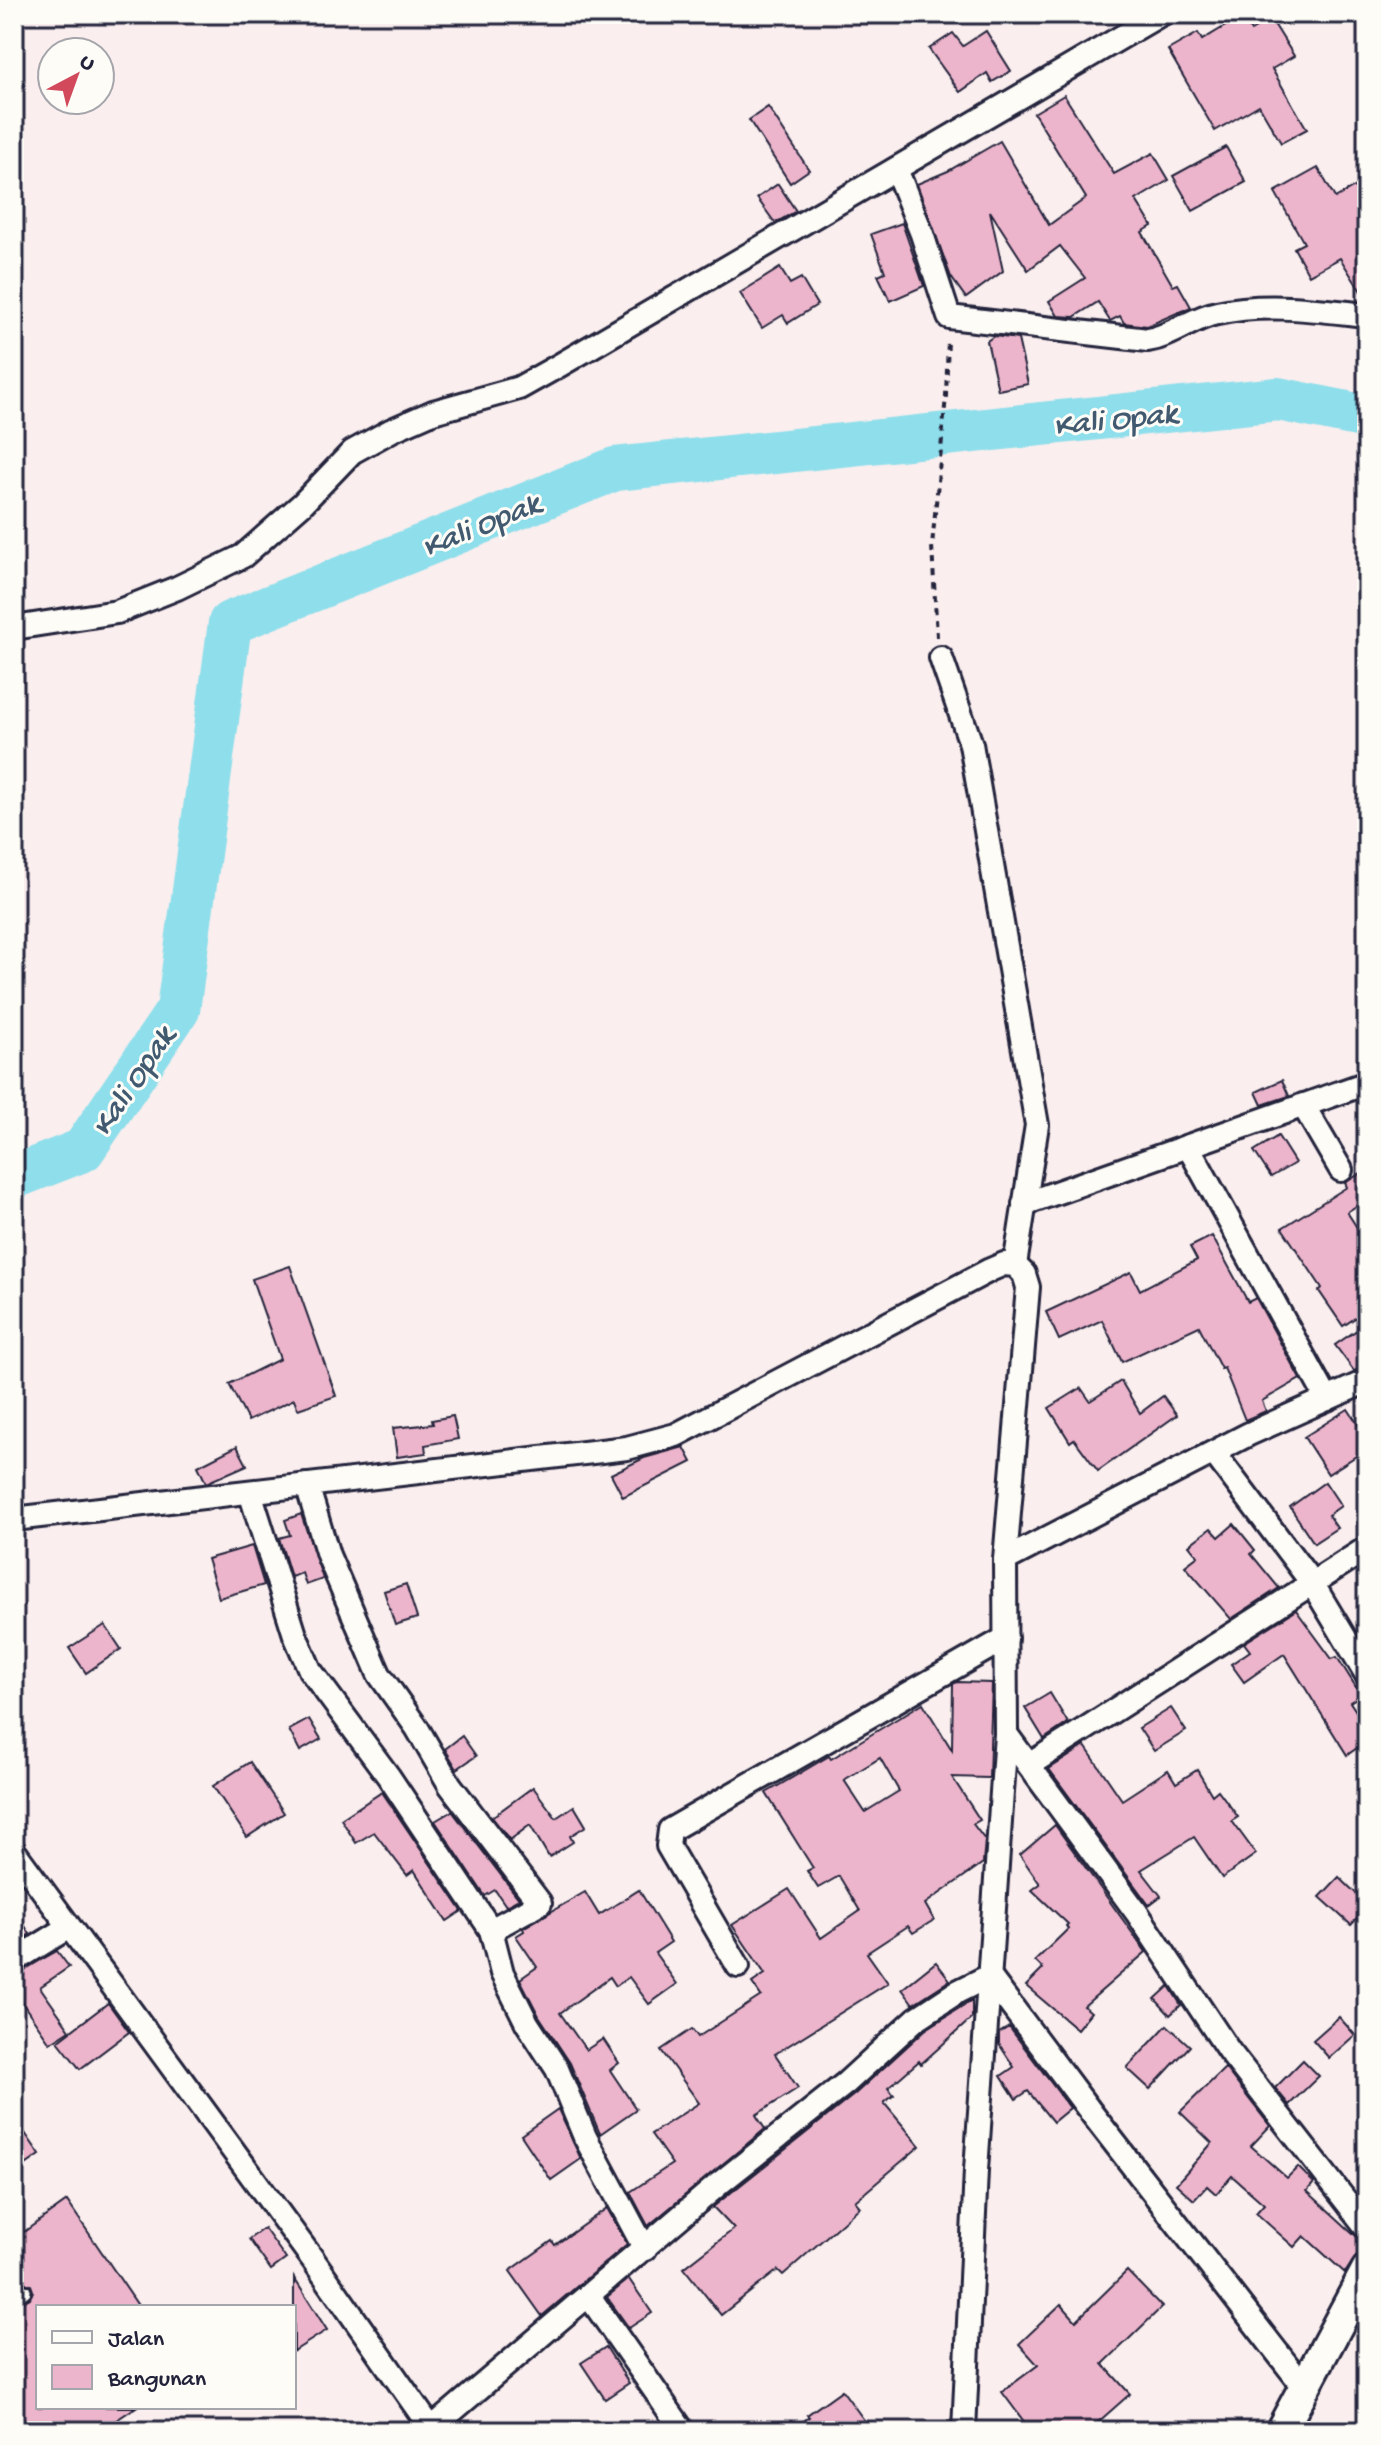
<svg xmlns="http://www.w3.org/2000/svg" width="1381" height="2445" viewBox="0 0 1381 2445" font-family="'Gochi Hand',sans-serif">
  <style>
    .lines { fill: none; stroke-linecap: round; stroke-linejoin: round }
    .river { stroke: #8edeeb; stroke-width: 44 }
    .building { fill: #edb5cb; stroke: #22223b; stroke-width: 2; fill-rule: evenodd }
    .service-casing { stroke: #22223b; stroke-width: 17 }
    .minor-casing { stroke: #22223b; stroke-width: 28 }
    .secondary-casing { stroke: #22223b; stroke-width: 36 }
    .path { stroke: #22223b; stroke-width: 4; stroke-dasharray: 6 6; stroke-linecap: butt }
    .service { stroke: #fdfcf7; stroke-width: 11 }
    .minor { stroke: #fdfcf7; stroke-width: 22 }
    .secondary { stroke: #fdfcf7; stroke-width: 30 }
    .labels { text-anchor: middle; stroke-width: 6; stroke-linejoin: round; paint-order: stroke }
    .water-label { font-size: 32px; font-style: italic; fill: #425a70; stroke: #fdfcf7 }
  </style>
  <rect width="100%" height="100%" fill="#faeeee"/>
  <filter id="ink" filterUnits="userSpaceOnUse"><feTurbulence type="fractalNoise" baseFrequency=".0125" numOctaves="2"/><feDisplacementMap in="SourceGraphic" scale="16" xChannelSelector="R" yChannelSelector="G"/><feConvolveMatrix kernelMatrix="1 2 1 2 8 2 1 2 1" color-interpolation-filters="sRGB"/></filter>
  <g filter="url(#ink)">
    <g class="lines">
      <polyline class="river" points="14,1177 83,1150 178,1010 230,623 615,469 1278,399 1367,417"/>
    </g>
    <g class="building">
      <polygon points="1242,16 1251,31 1271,19 1294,56 1272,69 1307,129 1281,143 1259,105 1215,131 1168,50 1198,33 1202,40"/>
      <polygon points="986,31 1011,71 992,82 987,73 960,92 929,49 953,33 963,46"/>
      <polygon points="1064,95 1114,174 1153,153 1169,180 1136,200 1152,226 1142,232 1173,286 1178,284 1191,307 1147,326 1124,323 1120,316 1110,321 1098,302 1074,317 1058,316 1049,301 1085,278 1060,246 1028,270 990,211 1003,271 966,298 951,277 917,184 948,171 1000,141 1049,225 1086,198 1034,113"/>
      <polygon points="768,107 809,170 790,183 749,120"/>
      <polygon points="1226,147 1246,182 1193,211 1173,176"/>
      <polygon points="1318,168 1335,198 1367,180 1367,301 1340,258 1309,275 1294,248 1304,243 1275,192"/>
      <polygon points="778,184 796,211 775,223 757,198"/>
      <polygon points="902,223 924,286 890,301 878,275 885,272 871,234"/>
      <polygon points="780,268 790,284 801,278 817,305 788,323 783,315 762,328 740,293"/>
      <polygon points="994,336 1018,339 1028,384 998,390 987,341"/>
      <polygon points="1282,1080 1289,1096 1262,1105 1256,1092"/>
      <polygon points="1278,1136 1295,1163 1271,1177 1254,1151"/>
      <polygon points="1367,1169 1367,1219 1358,1205 1347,1212 1367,1243 1367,1310 1343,1326 1319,1291 1322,1288 1282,1228 1347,1187 1345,1183"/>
      <polygon points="1212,1236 1248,1302 1256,1298 1300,1379 1262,1401 1266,1411 1245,1420 1224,1368 1221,1369 1199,1326 1122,1362 1102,1320 1059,1340 1046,1312 1131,1272 1140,1290 1197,1260 1190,1247"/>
      <polygon points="290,1266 336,1396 298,1409 294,1399 248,1421 229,1384 280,1359 252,1279"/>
      <polygon points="1357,1330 1367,1344 1367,1367 1354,1371 1335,1345"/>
      <polygon points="1121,1381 1140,1413 1163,1396 1177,1415 1098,1471 1074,1439 1070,1442 1049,1408 1081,1388 1090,1401"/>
      <polygon points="1348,1409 1367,1438 1367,1449 1328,1474 1304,1437"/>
      <polygon points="453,1416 458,1439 425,1445 426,1453 397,1457 393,1428 433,1424 432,1420"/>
      <polygon points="237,1446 247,1465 206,1483 198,1466"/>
      <polygon points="684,1447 692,1462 623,1497 611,1474 644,1458"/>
      <polygon points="1325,1482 1341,1506 1328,1515 1337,1528 1314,1543 1290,1507"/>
      <polygon points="301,1514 323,1579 306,1585 302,1573 291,1577 279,1538 290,1535 285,1520"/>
      <polygon points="1234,1524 1255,1550 1251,1554 1279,1588 1231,1619 1185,1566 1198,1556 1189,1545 1211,1528 1219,1537"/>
      <polygon points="252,1546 264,1585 219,1598 207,1559"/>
      <polygon points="406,1584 417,1618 395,1625 384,1591"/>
      <polygon points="1296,1610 1332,1659 1337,1657 1361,1695 1350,1702 1367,1728 1367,1741 1347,1755 1284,1654 1244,1682 1231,1664 1250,1651 1244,1643"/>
      <polygon points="105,1625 121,1649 86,1673 69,1648"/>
      <path d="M957 1682 992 1683 989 1778 952 1777 980 1820 973 1824 985 1840 983 1863 925 1904 934 1920 913 1933 908 1926 867 1953 888 1983 775 2054 798 2088 756 2115 765 2129 648 2226 630 2192 672 2164 651 2134 699 2103 661 2050 692 2029 698 2037 761 1996 752 1983 765 1974 732 1925 789 1889 821 1938 860 1911 839 1876 818 1888 807 1871 813 1868 766 1793 829 1756 831 1759 923 1703 952 1750 953 1684ZM880 1758 899 1791 865 1812 844 1780Z"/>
      <polygon points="1050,1693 1068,1723 1044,1739 1025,1708"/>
      <polygon points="1171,1708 1186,1731 1154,1751 1139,1728"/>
      <polygon points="309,1719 321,1739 300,1751 289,1730"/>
      <polygon points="462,1736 476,1756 457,1769 445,1749"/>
      <polygon points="1085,1746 1122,1800 1168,1770 1176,1783 1197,1770 1212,1795 1218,1790 1238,1817 1232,1821 1256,1854 1222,1878 1194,1837 1141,1870 1161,1896 1149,1905 1049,1769"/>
      <polygon points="250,1762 284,1813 247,1837 213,1786"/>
      <polygon points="533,1787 556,1818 574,1806 586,1826 570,1836 573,1842 549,1857 530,1825 510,1840 492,1817"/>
      <polygon points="382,1792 462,1911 447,1921 414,1870 407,1875 374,1832 356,1843 341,1819"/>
      <polygon points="452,1811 519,1899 506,1906 495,1890 485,1896 435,1821"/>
      <polygon points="1055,1825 1146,1952 1084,2006 1091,2012 1077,2029 1026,1986 1043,1969 1035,1961 1068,1929 1066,1926 1068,1924 1032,1890 1040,1884 1020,1855"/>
      <polygon points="1339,1877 1367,1904 1367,1908 1351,1925 1320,1897"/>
      <polygon points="639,1890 671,1942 655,1953 677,1984 649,2004 629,1977 616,1986 610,1977 560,2013 586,2050 603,2039 619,2063 610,2070 636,2109 600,2134 570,2063 539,2016 520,1979 537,1967 516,1936 524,1931 523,1928 585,1892 599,1915"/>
      <polygon points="14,1909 30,1934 14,1945"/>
      <polygon points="57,1951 69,1967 40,1987 70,2030 50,2043 14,1991 14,1975"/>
      <polygon points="936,1962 950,1980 913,2004 902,1989"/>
      <polygon points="1169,1986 1181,2005 1170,2015 1155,1999"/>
      <polygon points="972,2000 972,2018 921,2064 919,2061 888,2088 894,2095 884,2103 920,2146 855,2201 860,2207 783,2275 778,2270 721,2315 684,2268 734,2229 713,2207 855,2094 925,2030"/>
      <polygon points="108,2003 129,2032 80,2069 58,2041"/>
      <polygon points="1339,2017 1355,2035 1329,2058 1313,2040"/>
      <polygon points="1167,2025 1190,2046 1150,2089 1127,2068"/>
      <polygon points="1009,2027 1070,2108 1053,2122 1028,2091 1016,2099 1001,2076 1014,2067 999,2044 999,2033"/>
      <polygon points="1303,2060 1319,2076 1289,2105 1275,2088"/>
      <polygon points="1225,2068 1270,2126 1251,2146 1287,2178 1298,2167 1314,2183 1307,2191 1367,2246 1367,2252 1357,2255 1345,2273 1304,2236 1294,2247 1256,2213 1264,2204 1232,2176 1216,2194 1207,2186 1194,2200 1176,2184 1212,2143 1180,2112"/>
      <polygon points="558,2109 581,2159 551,2180 521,2135"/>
      <polygon points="14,2117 40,2155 14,2173"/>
      <polygon points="67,2201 139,2307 38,2307 38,2407 136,2407 100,2431 14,2431 14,2307 30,2298 33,2291 31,2285 25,2283 14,2288 14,2239"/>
      <polygon points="607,2208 627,2244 542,2316 510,2271 552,2241 555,2245"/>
      <polygon points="264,2228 286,2259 271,2270 249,2239"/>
      <polygon points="1127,2271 1162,2307 1103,2364 1130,2394 1088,2431 1031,2431 1002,2392 1038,2365 1019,2344 1061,2304 1076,2321"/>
      <polygon points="294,2278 327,2330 294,2351"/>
      <polygon points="629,2279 652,2313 629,2328 607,2297"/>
      <polygon points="606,2347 629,2383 605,2399 581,2363"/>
      <polygon points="842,2390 872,2431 790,2431 809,2417 807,2415"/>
    </g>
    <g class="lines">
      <g class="service-casing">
        <polyline id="service" points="14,2299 25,2291"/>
      </g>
      <g class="minor-casing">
        <g id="minor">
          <path d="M896 169 922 234 949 317 1148 340C1173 336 1192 318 1217 313 1266 302 1318 310 1367 315"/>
          <polyline points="14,628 117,612 177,588 243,556 302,504 352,452 392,430 433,412 519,388 560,365 1161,14"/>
          <polyline points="941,658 971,744 1037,1125 1015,1265"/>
          <polyline points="1303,1105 1341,1170"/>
          <polyline points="1188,1146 1327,1399"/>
          <polyline points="1024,1204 1367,1083"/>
          <polyline points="1214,1453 1312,1583 1367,1675"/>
          <polyline points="307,1485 328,1555 379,1674 417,1728 450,1785 540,1903 491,1930"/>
          <polyline points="250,1492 295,1635 310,1670 389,1777 491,1930 502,1973 527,2023 557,2069 585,2137 645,2249"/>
          <polyline points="14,1519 627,1448 676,1435 990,1270 1004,1264 1015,1265 1024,1274 1028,1287 1005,1560 1006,1734 976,2170 964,2431"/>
          <polyline points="1005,1560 1249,1434 1367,1381"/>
          <polyline points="1006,1734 1137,1913 1229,2051 1367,2228"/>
          <polyline points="1029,1765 1367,1548"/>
          <polyline points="14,1851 314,2261 433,2431"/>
          <polyline points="14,1961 69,1927"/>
          <polyline points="738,1966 668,1846 670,1830 1006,1638"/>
          <polyline points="589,2296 683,2431"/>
          <polyline points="431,2429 720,2183 846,2083 916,2019 957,1992 989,1976 1093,2115 1304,2387"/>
        </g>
      </g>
      <g class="secondary-casing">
        <polyline id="secondary" points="1281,2431 1367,2270"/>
      </g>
      <polyline class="path" points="937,637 932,546 946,396 948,339"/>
      <use href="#service" class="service"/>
      <use href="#minor" class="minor"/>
      <use href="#secondary" class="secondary"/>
    </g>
  </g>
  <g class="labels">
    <g class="water-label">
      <text transform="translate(1115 417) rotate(-6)" y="11">Kali Opak</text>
      <text transform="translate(480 523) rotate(-22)" y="11">Kali Opak</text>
      <text transform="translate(131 1080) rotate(-56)" y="11">Kali Opak</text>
    </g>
  </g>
  <rect width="1381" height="2445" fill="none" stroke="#fdfcf7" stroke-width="48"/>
  <rect x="24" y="24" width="1333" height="2397" fill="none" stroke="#22223b" stroke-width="3" filter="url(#ink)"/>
  <rect x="36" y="2305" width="260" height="104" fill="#fdfcf7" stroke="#a5a5ac" stroke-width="2"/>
  <rect x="52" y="2331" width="40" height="12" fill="#fdfcf7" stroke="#a5a5ac" stroke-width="2"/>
  <text x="108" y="2345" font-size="24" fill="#22223b">Jalan</text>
  <rect x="52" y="2365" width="40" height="24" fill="#edb5cb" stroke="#a5a5ac" stroke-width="2"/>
  <text x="108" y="2385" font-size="24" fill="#22223b">Bangunan</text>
  <g transform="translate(76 76) rotate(41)"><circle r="38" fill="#fdfcf7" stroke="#a5a5ac" stroke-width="2"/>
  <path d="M0-6L14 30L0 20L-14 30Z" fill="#d1495b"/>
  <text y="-12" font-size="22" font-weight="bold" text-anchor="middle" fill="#22223b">U</text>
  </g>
</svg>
